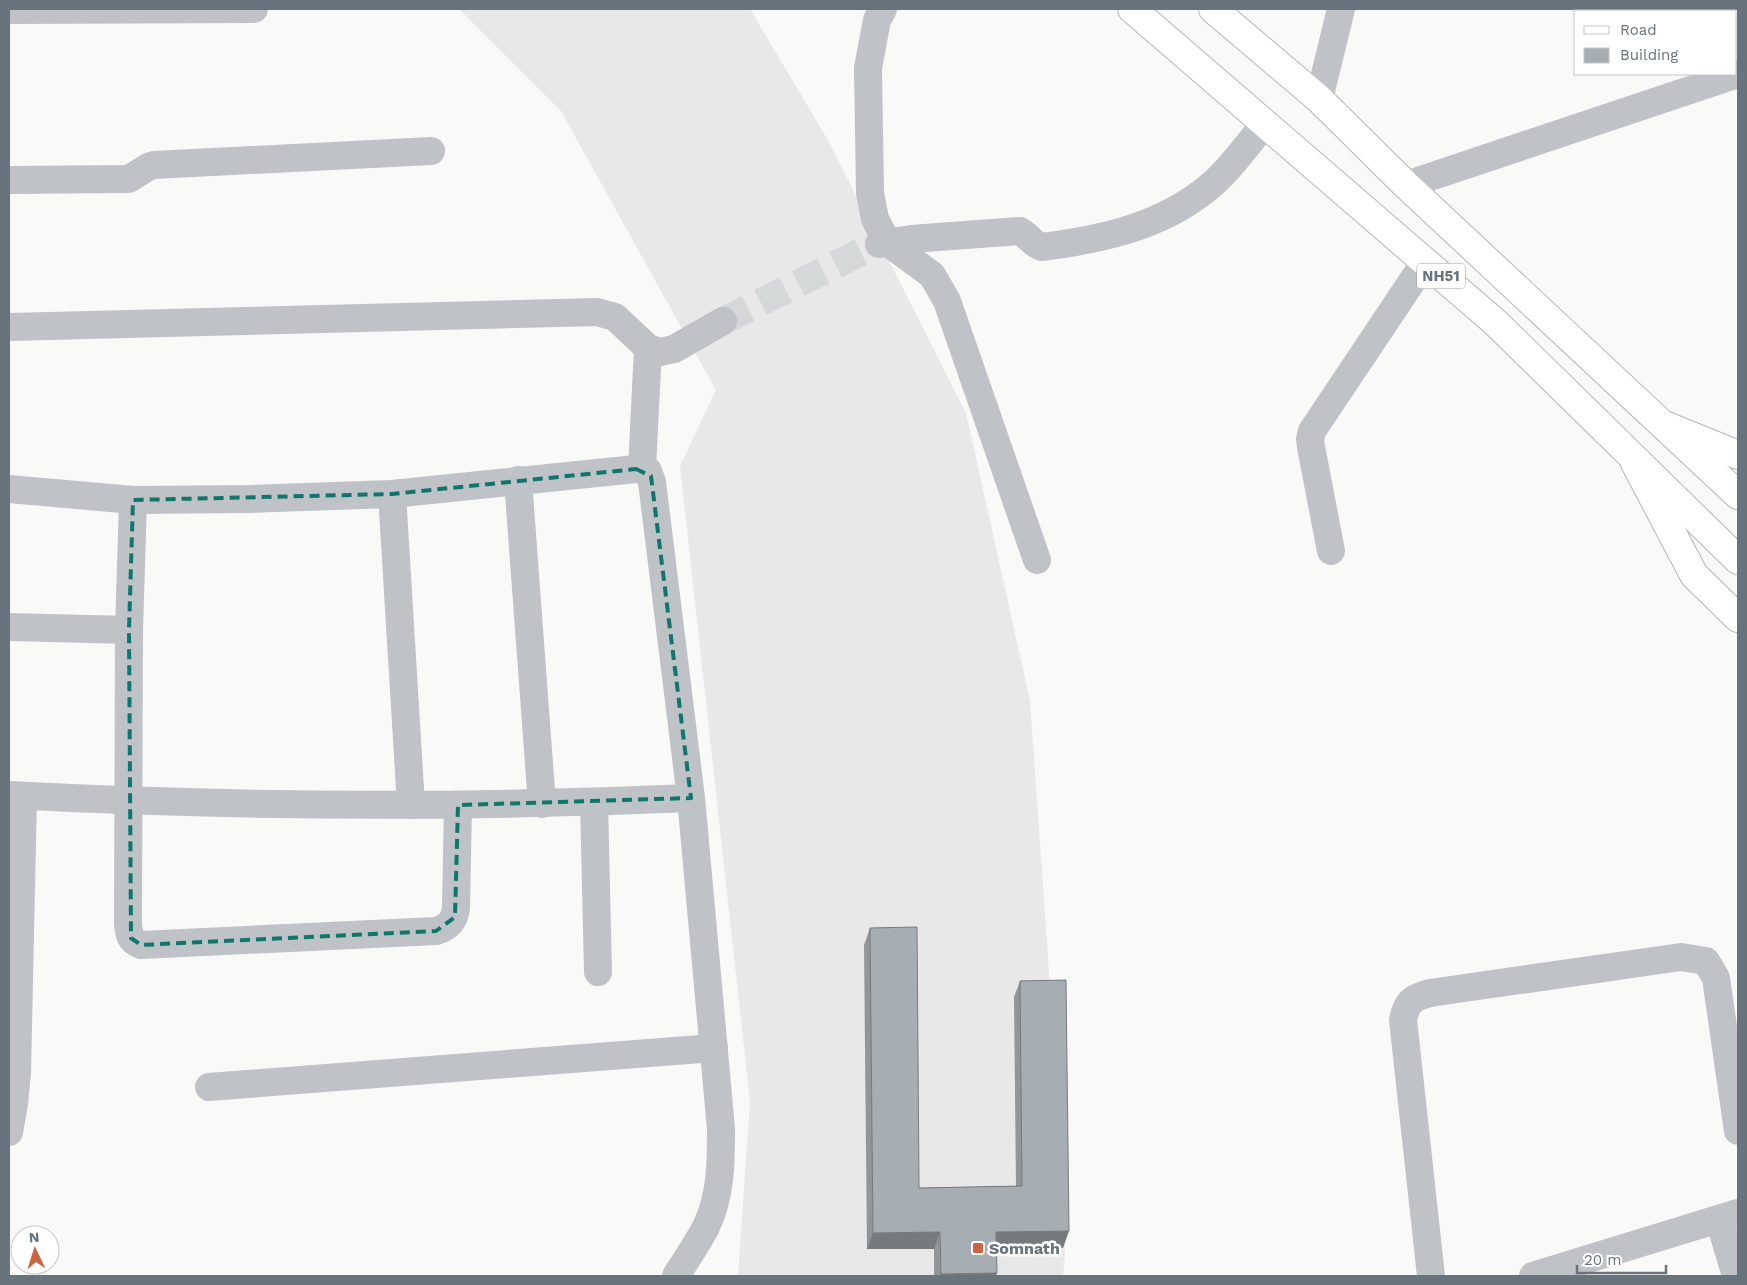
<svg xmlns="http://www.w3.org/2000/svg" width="1747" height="1285" viewBox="0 0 1747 1285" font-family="'Work Sans',sans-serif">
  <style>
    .built { fill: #e7e8e7 }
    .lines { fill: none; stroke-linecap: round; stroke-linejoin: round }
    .minor-tunnel { stroke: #d4d8d9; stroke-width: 28; stroke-dasharray: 28 14; stroke-linecap: butt }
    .major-casing { stroke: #b3b7ba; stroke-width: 30 }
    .highway-casing { stroke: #b3b6b9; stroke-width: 30 }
    .minor { stroke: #bfc2c6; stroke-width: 28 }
    .major { stroke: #fff; stroke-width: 28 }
    .highway { stroke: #fff; stroke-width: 28 }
    .wall { fill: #90969a }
    .shaded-wall { fill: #757a7d }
    .building { fill: #a7aeb3; stroke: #757a7d }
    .marked { fill: none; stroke: #0f766e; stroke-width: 4; stroke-dasharray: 10 6; stroke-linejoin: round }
    .poi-dot { fill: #ce6342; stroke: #fff; stroke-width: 2 }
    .labels { text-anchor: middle; stroke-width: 5; stroke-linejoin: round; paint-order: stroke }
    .shield { fill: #fff; stroke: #959ea5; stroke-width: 1 }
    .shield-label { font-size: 15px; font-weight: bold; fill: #67747e }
    .poi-label { font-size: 16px; font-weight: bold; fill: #67747e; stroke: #fff; text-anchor: start }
  </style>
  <rect width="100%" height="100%" fill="#f9f9f7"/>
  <polygon class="built" points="459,9 750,9 829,142 966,413 1030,701 1048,957 1065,1254 1063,1276 738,1276 750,1102 680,466 716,390 561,111"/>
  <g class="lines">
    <polyline class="minor-tunnel" points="723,321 875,245"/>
    <g class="major-casing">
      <g id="major">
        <polyline points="1664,425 1738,455"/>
        <polyline points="1635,463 1694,575 1738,618"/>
      </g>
    </g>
    <g class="highway-casing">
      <g id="highway">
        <polyline points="1132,9 1496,323 1738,560"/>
        <polyline points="1213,9 1319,99 1406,185 1738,495"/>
      </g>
    </g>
    <g class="minor">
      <polyline points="883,9 877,20 868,68 870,193 875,219 887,242 932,275 947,301 1037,560"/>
      <polyline points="9,10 254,9"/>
      <polyline points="1319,99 1341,9"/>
      <polyline points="9,180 129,179 148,167 154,165 431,151"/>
      <polyline points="1406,185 1738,74"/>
      <path d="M879 244 911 239 1020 231C1028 235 1033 245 1042 247 1097 240 1155 228 1200 194 1225 177 1245 147 1265 124"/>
      <polyline points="9,327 597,312 615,317 648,348 660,352 674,349 723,321"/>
      <polyline points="642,469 648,348"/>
      <polyline points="518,480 542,804"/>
      <path d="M9 489 133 500 249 499 392 494 636 469 648 471 652 482 691 798 721 1129C721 1162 721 1196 706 1227 697 1244 686 1260 676 1276"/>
      <polyline points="392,494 411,805"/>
      <path d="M133 500 129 630 128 923C129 935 130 941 141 945L436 931C449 927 454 921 456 908L458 805"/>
      <polyline points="1331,551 1311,447 1310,439 1312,431 1425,262"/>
      <polyline points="9,627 129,630"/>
      <path d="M9 795C236 807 463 808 691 798"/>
      <polyline points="594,802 598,972"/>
      <polyline points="209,1087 714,1048"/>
      <polyline points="9,1132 14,1104 17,1073 23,796"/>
      <polyline points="1719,1219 1736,1276"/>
      <path d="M1431 1276 1403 1020C1407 1001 1412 998 1430 993L1681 957 1706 961 1716 978 1738 1131"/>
      <polyline points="1533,1276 1738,1213"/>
    </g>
    <use href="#major" class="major"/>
    <use href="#highway" class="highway"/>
  </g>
  <polygon class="wall" points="870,928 919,1188 1016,1186 1014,997 1020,981 1063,1248 997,1248 996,1276 934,1276 934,1249 867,1249 864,945"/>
  <g class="shaded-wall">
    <polygon points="1069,1231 1063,1248 990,1248 996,1232"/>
    <polygon points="940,1232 934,1249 867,1249 873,1233"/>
    <polygon points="997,1273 996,1276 940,1276 941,1274"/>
  </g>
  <polygon class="building" points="917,927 919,1188 1022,1186 1020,981 1066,980 1069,1231 996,1232 997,1273 941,1274 940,1232 873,1233 870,928"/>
  <path class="marked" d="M636 469 651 476 691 798 458 805 455 917 436 931 141 945 131 938 129 630 133 500 392 494Z"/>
  <rect class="poi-dot" x="972" y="1242" width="12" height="12" rx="2.5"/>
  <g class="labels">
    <rect class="shield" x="1417" y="263.5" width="48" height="25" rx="4"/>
    <g class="shield-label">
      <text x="1441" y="281">NH51</text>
    </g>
    <g class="poi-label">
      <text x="989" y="1254">Somnath</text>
    </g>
  </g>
  <rect width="1747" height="1285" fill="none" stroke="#67747e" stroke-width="20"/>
  <rect x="1574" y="10" width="162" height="65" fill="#ffffff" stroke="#c2c7cb"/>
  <rect x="1584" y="26" width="25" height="8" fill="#ffffff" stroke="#c2c7cb"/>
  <text x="1620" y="35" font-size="15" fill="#67747e">Road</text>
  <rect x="1584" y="48" width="25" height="15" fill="#a7aeb3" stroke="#c2c7cb"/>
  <text x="1620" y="60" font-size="15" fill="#67747e">Building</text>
  <g transform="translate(35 1250) rotate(356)"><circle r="24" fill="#ffffff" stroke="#c2c7cb"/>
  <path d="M0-4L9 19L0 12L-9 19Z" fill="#ce6342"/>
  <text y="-8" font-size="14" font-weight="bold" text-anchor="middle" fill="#67747e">N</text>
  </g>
  <path d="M1577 1265v8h89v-8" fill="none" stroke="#67747e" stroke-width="2.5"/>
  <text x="1584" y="1265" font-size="15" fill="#67747e" stroke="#ffffff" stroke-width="4" paint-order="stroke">20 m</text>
</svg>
